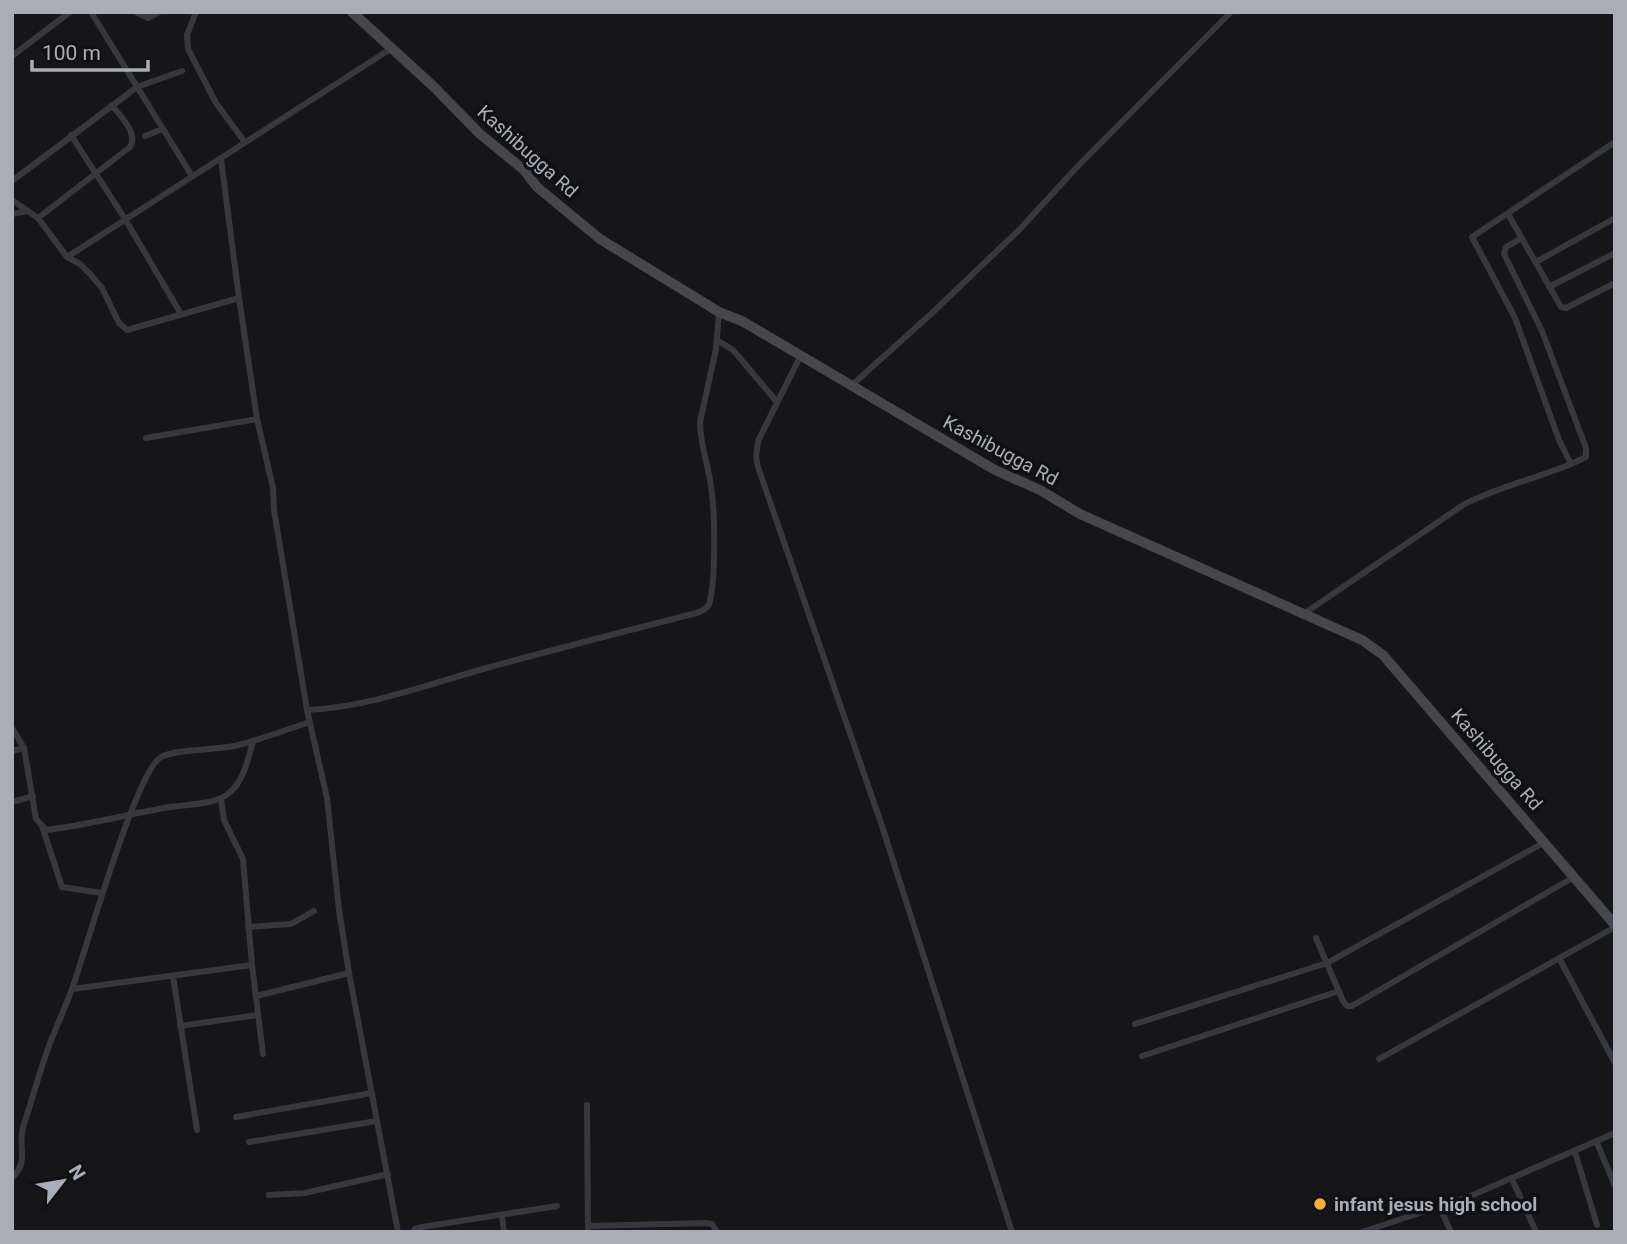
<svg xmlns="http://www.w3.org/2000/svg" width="1627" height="1244" viewBox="0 0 1627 1244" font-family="Roboto,sans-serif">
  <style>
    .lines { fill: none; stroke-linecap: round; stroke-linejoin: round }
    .street { stroke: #37383d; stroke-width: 6 }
    .secondary { stroke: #45474d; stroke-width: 10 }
    .poi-dot { fill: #f2b134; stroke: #111113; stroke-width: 2.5 }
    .labels { text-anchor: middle; stroke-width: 7; stroke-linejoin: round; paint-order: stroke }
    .street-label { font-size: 19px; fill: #a8adb8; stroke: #111113 }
    .poi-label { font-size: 19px; font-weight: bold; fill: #a8adb8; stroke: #111113; text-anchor: start }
  </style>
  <rect width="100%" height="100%" fill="#161618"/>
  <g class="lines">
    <g class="street">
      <polyline points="91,12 192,176"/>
      <polyline points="136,12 148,18 159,12"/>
      <polyline points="196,12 187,35 188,49 216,103 244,141"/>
      <polyline points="12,56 70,12"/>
      <polyline points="71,135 125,219 181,314"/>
      <polyline points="145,136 163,129"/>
      <polyline points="221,159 239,298 257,419 273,488 274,510 307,710 327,798 339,910 349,973 398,1232"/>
      <polyline points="12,181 137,87 182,71"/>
      <polyline points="12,200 38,218 67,257 80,264 91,275 102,288 119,323 127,330 239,298"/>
      <polyline points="12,214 28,211"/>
      <polyline points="1508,214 1561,307 1566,308 1615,283"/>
      <path d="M38 218 130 147C139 133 120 117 112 105"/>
      <polyline points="1522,238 1506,247 1504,254 1542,331 1586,448 1586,457 1571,464"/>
      <polyline points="67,257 392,48"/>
      <polyline points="1536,262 1615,218"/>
      <polyline points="1549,287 1615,253"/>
      <polyline points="717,340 733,350 777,402"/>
      <polyline points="800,357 758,441 756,457 758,467 881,823 1012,1232"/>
      <polyline points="852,385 931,314 1020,229 1077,167 1231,12"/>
      <polyline points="146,438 257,419"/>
      <path d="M1305 613 1463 505C1497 487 1535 479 1571 464L1559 440 1515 318 1472 237 1615 142"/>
      <path d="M307 710C369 707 423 686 483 669 555 649 627 631 700 612 705 609 709 607 710 601 716 574 715 513 711 486 708 464 700 444 700 422L716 349 719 312"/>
      <path d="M12 728 24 748 36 819 46 830C88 825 129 814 170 807 188 804 214 805 228 794 244 782 248 759 253 741"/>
      <polyline points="12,751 24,748"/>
      <polyline points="221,799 224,820 243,859 252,965 263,1054"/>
      <polyline points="12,802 33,796"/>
      <polyline points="42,826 62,887 102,893"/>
      <polyline points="248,927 291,924 314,911"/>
      <polyline points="1316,938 1343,1001 1347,1006 1352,1006 1574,877"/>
      <polyline points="1559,958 1615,1063"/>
      <polyline points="173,976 197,1130"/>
      <polyline points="72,989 252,965"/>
      <polyline points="256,996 349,973"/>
      <polyline points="1135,1024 1327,963 1545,842"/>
      <polyline points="180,1026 258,1015"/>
      <polyline points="1142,1056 1339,991"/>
      <polyline points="1379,1059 1615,927"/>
      <polyline points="587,1105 588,1232"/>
      <polyline points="236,1117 372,1093"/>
      <polyline points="249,1142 377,1121"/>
      <polyline points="1597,1143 1615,1186"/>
      <polyline points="1575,1152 1597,1225"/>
      <path d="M12 1178C31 1159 16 1147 24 1124 33 1097 40 1070 50 1043 57 1025 65 1008 72 989 85 953 136 771 161 757 175 749 215 750 234 746 260 740 285 730 310 722"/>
      <polyline points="1512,1179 1536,1232"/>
      <polyline points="269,1195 305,1193 388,1174"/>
      <polyline points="1440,1208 1451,1232"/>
      <polyline points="502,1216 504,1232"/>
      <polyline points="588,1226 706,1223 712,1224 717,1232"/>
      <polyline points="413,1232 415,1229 422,1227 557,1206"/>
      <polyline points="1362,1232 1468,1197 1615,1133"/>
    </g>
    <polyline class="secondary" points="352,12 433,86 480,134 524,170 537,187 600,239 719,312 742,321 995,470 1040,490 1080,514 1362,640 1383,655 1615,925"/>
  </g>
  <circle class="poi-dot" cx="1320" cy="1204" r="7"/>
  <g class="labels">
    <g class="street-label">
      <text transform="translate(528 151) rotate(42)" y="7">Kashibugga Rd</text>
      <text transform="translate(1001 450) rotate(28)" y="7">Kashibugga Rd</text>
      <text transform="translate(1497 759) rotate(49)" y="7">Kashibugga Rd</text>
    </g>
    <g class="poi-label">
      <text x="1334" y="1211">infant jesus high school</text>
    </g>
  </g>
  <rect width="1627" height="1244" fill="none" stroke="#a8adb8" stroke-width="28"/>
  <g transform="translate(63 1181) rotate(59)" stroke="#111113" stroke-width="5" paint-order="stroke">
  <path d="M0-5L12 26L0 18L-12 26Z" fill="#a8adb8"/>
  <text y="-10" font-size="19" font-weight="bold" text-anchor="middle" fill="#a8adb8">N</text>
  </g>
  <path d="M32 60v10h116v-10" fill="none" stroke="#a8adb8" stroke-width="3.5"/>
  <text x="42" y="60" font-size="21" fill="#a8adb8" stroke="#111113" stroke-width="5" paint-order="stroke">100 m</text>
</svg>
